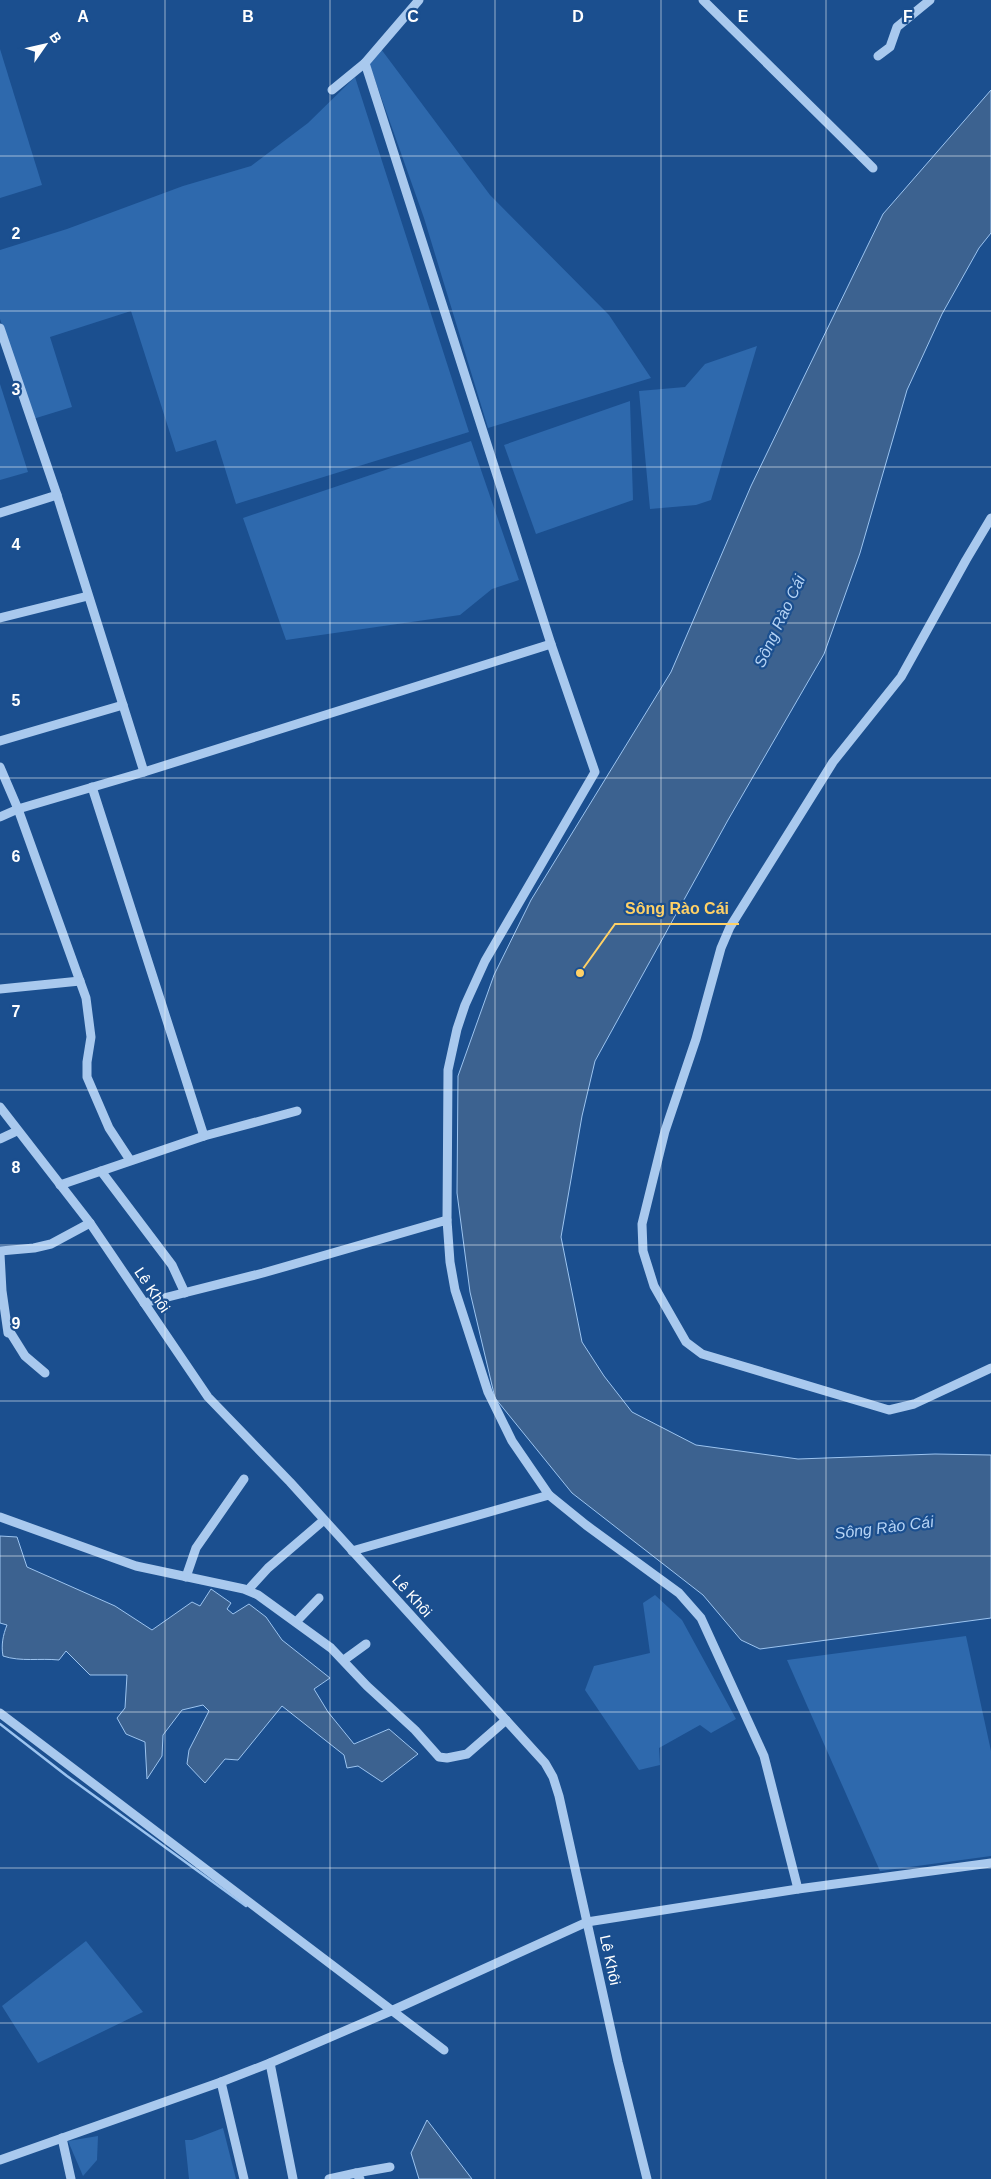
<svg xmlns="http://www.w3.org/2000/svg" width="991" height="2179" viewBox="0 0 991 2179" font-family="Arial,sans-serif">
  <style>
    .green { fill: #2e69ad }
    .water { fill: #3c6290; stroke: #9cc4f0 }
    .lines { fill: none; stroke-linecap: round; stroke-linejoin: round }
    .stream { stroke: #9cc4f0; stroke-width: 2.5 }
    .minor { stroke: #a9c9ee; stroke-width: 9 }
    .grid { fill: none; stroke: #fff; stroke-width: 1; stroke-opacity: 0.55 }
    .labels { text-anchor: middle; stroke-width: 4.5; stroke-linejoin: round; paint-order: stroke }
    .street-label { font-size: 15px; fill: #fff; stroke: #1b4f8f }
    .water-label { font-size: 16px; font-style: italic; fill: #b5d3f5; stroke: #1b4f8f }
    .grid-label { font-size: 16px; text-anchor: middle; font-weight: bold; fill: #fff; stroke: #1b4f8f; stroke-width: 4.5; stroke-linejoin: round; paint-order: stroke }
    .leader { fill: none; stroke: #ffd166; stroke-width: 2 }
    .callout-dot { fill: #ffd166; stroke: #1b4f8f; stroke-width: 2 }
    .callout-label { font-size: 16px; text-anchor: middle; font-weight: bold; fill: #ffd166; stroke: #1b4f8f; stroke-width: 4.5; stroke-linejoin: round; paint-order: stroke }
  </style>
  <rect width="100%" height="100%" fill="#1b4f8f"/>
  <g class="green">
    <polygon points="0,49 42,185 0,198"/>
    <polygon points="381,49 490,195 609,315 651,378 488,428 424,218 369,63"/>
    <polygon points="355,77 469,432 236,504 216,440 176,452 131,311 50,337 72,407 33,419 0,319 0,250 67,229 183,186 251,166 308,123"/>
    <polygon points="757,346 711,500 696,505 650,509 639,391 685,387 705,364"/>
    <polygon points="0,384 28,472 0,480"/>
    <polygon points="630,401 633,500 536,534 504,445"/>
    <polygon points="471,441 519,580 492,589 460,615 286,640 243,518"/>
    <polygon points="655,1595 682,1620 736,1719 711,1733 700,1725 659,1748 660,1765 639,1770 585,1690 594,1666 650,1653 643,1603"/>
    <polygon points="966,1636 991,1751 991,1856 880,1871 787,1660"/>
    <polygon points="86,1941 143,2012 38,2063 2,2006"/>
    <polygon points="223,2128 236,2179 189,2179 185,2140 192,2140"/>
    <polygon points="98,2136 97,2160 83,2176 68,2141"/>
  </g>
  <g class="water">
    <polygon points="991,90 991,233 979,248 942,314 907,390 860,553 824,654 728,820 595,1061 582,1116 561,1237 582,1342 604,1376 632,1412 696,1445 798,1459 935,1454 991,1455 991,1618 760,1649 741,1640 703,1595 572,1493 495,1398 470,1292 457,1193 458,1076 494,975 531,900 671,672 751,486 883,214"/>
    <path d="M0 1536 17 1537 27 1567 115 1606 152 1630 192 1602 200 1606 211 1589 231 1603 227 1609 233 1614 249 1604 266 1617 282 1640 330 1678 314 1689 328 1712 354 1744 389 1729 418 1754 382 1782 358 1766 347 1768 344 1755 282 1706 238 1760 225 1759 205 1783 187 1764 189 1750 209 1711 203 1705 182 1710 163 1735 162 1756 147 1779 145 1742 126 1734 117 1718 125 1708 127 1675H90L66 1651 59 1660C40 1658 21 1662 3 1656 1 1645 3 1635 7 1625L0 1623Z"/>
    <polygon points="427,2120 472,2179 419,2179 411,2153"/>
  </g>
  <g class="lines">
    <polyline class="stream" points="0,1724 67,1776 246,1906"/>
    <g class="minor">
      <polyline points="419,0 365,63 551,644 595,772 485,961 465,1005 457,1029 448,1070 447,1220"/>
      <polyline points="703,0 873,168"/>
      <polyline points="878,56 890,47 897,27 930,0"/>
      <polyline points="332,90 365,63"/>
      <polyline points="0,328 57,495 144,772"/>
      <polyline points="0,513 57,495"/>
      <polyline points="991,518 966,560 901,677 833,762 730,927 721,948 696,1039 665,1131 642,1224 643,1251 654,1286 686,1342 702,1354 889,1410 914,1404 991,1368"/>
      <polyline points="0,618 88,596"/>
      <polyline points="0,741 123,705"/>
      <polyline points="0,767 18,809 86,998 91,1037 87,1062 87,1077 109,1128 130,1160"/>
      <polyline points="92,787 204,1136"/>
      <polyline points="0,817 18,809 144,772 551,644"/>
      <polyline points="0,989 80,981"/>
      <polyline points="0,1107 90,1223 208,1397 290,1482 545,1763 553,1777 559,1796 618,2062 647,2179"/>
      <polyline points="0,1139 17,1131"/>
      <polyline points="101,1171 172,1265 185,1293"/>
      <polyline points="60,1185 204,1136 297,1111"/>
      <polyline points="0,1251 34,1248 51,1244 90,1223"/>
      <polyline points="0,1254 2,1291 8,1333"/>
      <polyline points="144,1303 263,1273 447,1220 450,1262 455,1290 488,1392 512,1441 549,1495"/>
      <polyline points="10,1332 25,1356 45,1373"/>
      <polyline points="0,1517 136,1566 244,1589 258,1595 331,1648 367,1686 415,1730 439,1757 447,1758 467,1754 506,1720"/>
      <polyline points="352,1551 549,1495 586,1525 679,1593 701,1618 764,1756 798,1889"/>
      <polyline points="186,1577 196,1548 244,1479"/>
      <polyline points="248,1590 268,1568 324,1520"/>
      <polyline points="296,1622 319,1598"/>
      <polyline points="344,1660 366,1644"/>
      <polyline points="0,1713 444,2050"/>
      <polyline points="270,2063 293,2179"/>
      <polyline points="221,2082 270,2063 391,2011 587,1922 798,1889 991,1863"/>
      <polyline points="62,2138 71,2179"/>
      <polyline points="0,2160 221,2082 244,2179"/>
      <polyline points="356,2173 390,2167"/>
      <polyline points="329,2179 356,2173 360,2179"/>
    </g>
  </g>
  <path class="grid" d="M165 0V2179M330 0V2179M495 0V2179M661 0V2179M826 0V2179M0 156H991M0 311H991M0 467H991M0 623H991M0 778H991M0 934H991M0 1090H991M0 1245H991M0 1401H991M0 1556H991M0 1712H991M0 1868H991M0 2023H991"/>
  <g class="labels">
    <g class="street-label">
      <text transform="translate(152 1290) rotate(56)" y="5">Lê Khôi</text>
      <text transform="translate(412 1596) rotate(48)" y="5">Lê Khôi</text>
      <text transform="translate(610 1960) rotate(78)" y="5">Lê Khôi</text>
    </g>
    <g class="water-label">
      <text transform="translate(779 621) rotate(-65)" y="6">Sông Rào Cái</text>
      <text transform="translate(884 1527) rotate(-7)" y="6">Sông Rào Cái</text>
    </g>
  </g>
  <g class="grid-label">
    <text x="83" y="22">A</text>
    <text x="248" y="22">B</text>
    <text x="413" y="22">C</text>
    <text x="578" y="22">D</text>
    <text x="743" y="22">E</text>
    <text x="908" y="22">F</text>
    <text x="16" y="239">2</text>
    <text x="16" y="395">3</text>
    <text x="16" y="550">4</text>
    <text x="16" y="706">5</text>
    <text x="16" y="862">6</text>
    <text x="16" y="1017">7</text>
    <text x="16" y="1173">8</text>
    <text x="16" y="1329">9</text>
  </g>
  <path class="leader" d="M580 973L615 924H739"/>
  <circle class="callout-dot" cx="580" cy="973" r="5"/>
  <g class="callout-label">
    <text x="677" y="914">Sông Rào Cái</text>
  </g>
  <g transform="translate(45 45) rotate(56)" stroke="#1b4f8f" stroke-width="4" paint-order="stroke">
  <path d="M0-4L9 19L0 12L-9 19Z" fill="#ffffff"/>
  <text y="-8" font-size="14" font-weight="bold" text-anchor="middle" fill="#ffffff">B</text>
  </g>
</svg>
